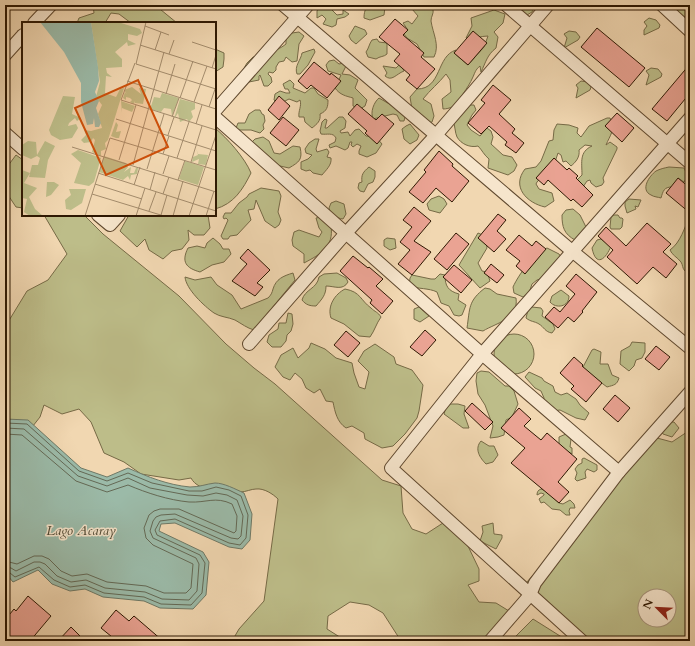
<svg xmlns="http://www.w3.org/2000/svg" width="695" height="646" viewBox="0 0 695 646" font-family="Cardo,serif">
  <style>
    .green { fill: #bdbd89; stroke: #766a46; fill-rule: evenodd }
    .water { fill: #9bbaa8; stroke: #6f7966 }
    .lines { fill: none; stroke-linecap: round; stroke-linejoin: round }
    .shore { stroke: #646955; stroke-width: 1 }
    .building { fill: #eaa393; stroke: #2e1802 }
    .street-casing { stroke: #5f482e; stroke-width: 14 }
    .street { stroke: #f6e5cc; stroke-width: 12 }
    .labels { text-anchor: middle; stroke-width: 3; stroke-linejoin: round; paint-order: stroke }
    .water-label { font-size: 14px; font-style: italic; fill: #4f4934; stroke: #f6e5cc }
    .inset-road { fill: none; stroke: #a38b6b; stroke-width: 1 }
    .view { fill: #cc4f0a; fill-opacity: 0.15; stroke: #cc4f0a; stroke-width: 2 }
    .inset-edge { fill: none; stroke: #2e1802; stroke-width: 2 }
  </style>
  <rect width="100%" height="100%" fill="#f1d7b1"/>
  <filter id="stains"><feTurbulence type="fractalNoise" baseFrequency=".005" numOctaves="4"/><feColorMatrix values="0 0 0 0 .2 0 0 0 0 .09 0 0 0 0 .02 0 0 0 .5 -.17"/></filter>
  <radialGradient id="worn" r=".72"><stop offset=".6" stop-color="#630" stop-opacity="0"/><stop offset="1" stop-color="#630" stop-opacity=".3"/></radialGradient>
  <g class="green">
    <polygon points="93,5 155,5 177,23 131,23 119,14 111,13 105,23 77,23 79,18 94,13"/>
    <polygon points="320,5 331,5 331,9 337,15 343,14 343,10 349,14 345,17 337,19 336,25 332,27 323,24 326,19 322,15 317,18 317,11"/>
    <path d="M369 5H384L385 7 384 15 370 20 364 18C364 13 365 8 369 5Z"/>
    <path d="M407 5H428V7L433 9C434 14 431 16 431 21 433 34 440 45 434 57H424L417 44 407 38 404 34 408 30 403 23 408 21 412 24 418 16 412 9 405 8Z"/>
    <polygon points="509,5 536,5 532,12 522,18"/>
    <polygon points="663,5 690,5 690,20"/>
    <path d="M494 10 505 14 503 23 494 32 498 37 496 48C487 55 486 62 481 72L480 66C475 70 475 73 472 79 470 84 457 104 452 107 450 108 446 109 443 109L442 99 451 92 450 80 446 74C439 83 430 90 423 99L431 104 434 116 432 122 428 124 412 109 410 97 417 89C442 89 436 56 456 50L454 53 468 65 484 47 488 36C481 36 474 39 466 38L472 26 471 18Z"/>
    <polygon points="649,18 656,20 660,25 659,28 644,35 644,30 647,26 644,22"/>
    <polygon points="355,26 365,30 367,34 356,44 351,40 349,36"/>
    <polygon points="569,31 576,32 580,37 578,40 564,48 567,38 564,34"/>
    <path d="M299 32 304 36 299 44 297 61 292 62 286 57 284 61 279 62 276 67V70L273 73 269 72 268 74 271 77 272 82 268 86H264L260 75 259 76V80L249 82 240 75 247 63 253 57C263 56 279 50 286 44V37L292 33Z"/>
    <path d="M377 39 379 42 387 43V54C384 57 380 56 376 59L368 57 366 52C369 48 369 44 372 40Z"/>
    <polygon points="215,49 224,53 224,59 223,67 215,72"/>
    <path d="M314 49 315 52 308 65 300 74H297C294 66 301 60 302 53Z"/>
    <path d="M334 60 339 64 344 63 346 66 342 74 350 75 358 80 355 88 367 100 365 106 360 109 353 106V98C346 96 340 95 335 88L341 75 328 71 326 65 329 61Z"/>
    <path d="M399 65 403 69 404 71C396 74 392 82 385 76L387 73 383 66 396 68Z"/>
    <polygon points="651,68 658,69 662,74 661,77 646,85 649,75 646,71"/>
    <path d="M290 80 294 84 293 88 305 93 311 88H314L318 94 328 100C328 107 327 111 320 114 321 121 317 124 312 128L305 122 304 117H299C298 111 302 106 300 100L297 102 289 99 281 103H277L274 100 275 94 280 91 286 93H290L288 89H285L283 84Z"/>
    <polygon points="581,81 588,82 591,87 590,90 576,98 578,88 576,85"/>
    <path d="M379 98 405 113V117L404 121H400L397 115 393 114 373 119C370 112 374 102 379 98Z"/>
    <path d="M470 105H474L476 110 472 115 467 125 471 130 480 136 487 128 491 131 493 137 491 144 503 155 512 157 517 165 514 171 508 175 488 168 489 159C484 155 482 150 478 146 470 148 461 144 457 137 455 133 455 125 453 120Z"/>
    <polygon points="255,110 260,110 262,114 264,115 265,121 263,125 264,129 260,133 251,130 237,130 236,128 238,123 245,123 249,114"/>
    <path d="M339 117H343L346 121 345 128 340 131 341 133 348 132 350 136 355 130 359 129 366 136 376 137 382 144 376 153 367 157 359 154V151L361 146 357 144 353 147 351 145 352 142H350L348 148 345 150 336 146 330 148 329 145 335 142 336 138C333 132 327 135 321 134L320 131 322 122 325 119 327 120 325 128H327Z"/>
    <path d="M607 118H610C616 130 610 135 606 145L610 142 617 147V149L603 178 604 182 602 185 596 187 591 183 590 180 587 181 583 187 577 180 582 175C582 162 579 152 592 146L585 145 579 150C580 157 576 162 571 166L566 161 563 162 561 155 558 153 555 162 537 182 536 184 539 189 552 193 554 201 545 207C527 203 511 187 525 169L536 167 541 161 549 141 553 140 554 130 557 124 569 125 578 128 577 133 581 137 589 126Z"/>
    <polygon points="410,124 419,135 417,140 410,144 404,139 402,129 406,126"/>
    <path d="M215 128C227 138 245 158 251 173 243 189 234 204 215 209Z"/>
    <path d="M263 137 269 141 274 153 280 154 293 146 300 147C303 160 299 162 289 168L280 166 268 171C254 162 254 158 252 142L255 139Z"/>
    <path d="M315 139H319L316 149 317 152 327 149 329 152 327 157 331 158C332 165 326 170 322 175L313 173 310 170 306 171 301 169V162L308 159 312 155 306 153 305 149 309 143Z"/>
    <polygon points="16,155 23,160 23,208 16,207 6,192 7,167"/>
    <path d="M369 167 375 171V177L373 182 368 184 364 192 360 191 358 188 359 183 362 182C361 175 363 172 369 167Z"/>
    <path d="M669 167 684 168C687 174 688 176 684 182L678 178 672 187C664 187 663 191 661 198 658 197 654 197 651 195 640 190 649 176 656 171 660 169 664 168 669 167Z"/>
    <polygon points="261,188 279,191 281,196 278,212 281,220 279,225 275,228 265,221 256,200 254,209 248,210 251,220 237,235 230,236 228,239 223,239 221,236 228,220 226,218 224,219 223,217 225,213 231,213 239,203 247,197 249,194"/>
    <polygon points="439,196 444,199 447,204 440,213 429,210 427,204 431,199"/>
    <polygon points="629,199 641,200 638,207 635,206 636,209 627,213 625,206 625,202"/>
    <path d="M336 201 344 204 346 214 343 219C336 218 331 215 329 208L331 203Z"/>
    <path d="M573 209 580 215 586 227 584 232 575 240C564 234 562 227 562 215L566 210Z"/>
    <path d="M44 215H84L103 234 179 296 226 344 254 368 275 384 382 480 401 486 403 513 412 529 426 534 443 523 467 544 479 569V581L468 585 479 602 496 603 509 611 505 625 486 641 478 638 475 641H401L383 613 369 605 350 602 328 616 327 629 346 641H232L239 629 264 601 278 499C273 494 264 488 256 489 251 489 246 492 240 492 226 493 198 492 191 478L179 480 141 474 124 462 104 453 91 422 79 409 62 414 44 405 40 417 29 431 5 430V327L27 291 48 280 67 254Z"/>
    <polygon points="129,215 208,215 210,228 204,235 194,235 188,230 189,240 182,249 172,251 163,259 149,250 145,239 137,247 120,231"/>
    <polygon points="614,215 618,215 620,218 622,218 623,219 622,227 620,229 611,229 610,227 611,217"/>
    <path d="M690 216V270L685 271C682 268 683 265 681 262 677 257 672 255 670 250 681 242 684 228 690 216Z"/>
    <path d="M321 217 331 226C334 247 321 254 304 263V254L293 246 292 240 294 232 299 230 319 237 322 232 319 228 316 218Z"/>
    <polygon points="478,233 485,236 487,248 478,263 482,271 487,272 490,281 480,288 459,265"/>
    <path d="M213 238 220 244 223 249H229L231 254 224 262 212 265 200 272C186 268 181 262 188 248L197 246 205 248 207 243Z"/>
    <polygon points="387,238 395,239 396,248 390,250 384,246 384,240"/>
    <path d="M601 239 611 246C606 259 596 268 592 248L597 240Z"/>
    <path d="M547 248 559 254 561 257 546 277 537 280 532 284 529 293 523 297 514 293 513 287C519 274 534 253 547 248Z"/>
    <path d="M293 273 295 280 254 330C247 328 242 324 235 320 228 317 220 317 214 313 204 306 186 289 185 277L195 280 211 277 217 285 232 295 241 309 268 298C271 295 272 293 273 289 276 279 283 276 293 273Z"/>
    <path d="M337 273 346 278 348 282C343 291 334 286 326 286 326 295 322 299 316 306 310 306 306 305 302 300 305 289 317 289 319 277L324 274Z"/>
    <path d="M440 274 445 275C445 286 448 291 459 294L458 300 466 305 462 315 459 316 454 315 449 306 441 303 437 292C429 288 418 289 409 286L410 278 412 275 431 279H435Z"/>
    <path d="M485 288 490 289 497 294 516 298C519 319 496 323 483 331L467 328C470 308 468 301 485 288Z"/>
    <path d="M345 289C361 292 360 300 371 308 375 312 378 312 381 317 376 324 375 330 370 337L359 336 344 324 331 318C327 306 335 294 345 289Z"/>
    <path d="M561 290 569 296C569 307 556 309 550 302L552 296Z"/>
    <polygon points="419,307 429,316 420,322 414,319 414,309"/>
    <path d="M532 307 541 308 543 311 542 316 553 324 555 329 552 333C545 332 544 327 539 324 534 321 531 322 526 318L528 310Z"/>
    <polygon points="288,313 292,314 293,324 291,331 287,335 286,341 281,347 272,347 267,342 269,335 278,329 279,323 286,323"/>
    <circle cx="514" cy="354" r="20"/>
    <polygon points="632,342 645,343 645,352 642,358 636,360 634,366 629,371 620,364 621,351 630,346"/>
    <path d="M311 343 325 349 336 358 352 363 354 373 359 387 365 389 369 372 358 361 364 351 375 344 394 357 396 364 412 370 423 385 419 411 417 418 405 434 393 446 382 448 365 439 364 433 352 426 346 428C337 422 335 412 333 402L326 401 320 389 314 393 306 388 302 379 295 373 290 380 283 377 275 367 281 355 293 348 298 358 309 348Z"/>
    <path d="M594 349 601 352 600 364H608L612 375 619 378C617 385 614 385 607 387L586 371 583 367 592 350Z"/>
    <polygon points="481,371 489,372 505,386 509,386 514,391 518,404 512,417 506,420 504,435 498,437 490,438 493,426 485,405 478,394 476,381 477,373"/>
    <polygon points="529,372 542,378 544,381 553,386 555,392 561,395 567,393 576,399 580,405 589,413 585,420 576,418 560,410 553,411 543,406 544,398 541,391 535,388 525,377"/>
    <polygon points="447,404 458,404 465,406 464,414 469,428 463,428 444,414"/>
    <polygon points="668,422 674,422 679,428 672,437 663,434 658,427"/>
    <path d="M690 430V636L685 641H591L526 583 657 438 672 442ZM645 596H669V620H645Z"/>
    <polygon points="566,434 571,439 570,447 572,448 572,454 569,452 563,459 559,445 559,437"/>
    <path d="M481 441 489 446H494L498 455 493 462 486 464C480 458 474 449 481 441Z"/>
    <polygon points="584,458 597,465 597,470 594,472 587,469 585,472 586,478 577,481 575,479 577,473 575,469 578,465 582,463 582,459"/>
    <path d="M541 489 546 491 559 503 563 504 570 500 574 504 575 508H570L569 511 570 515H566L560 510 552 509 544 502 541 503 539 499 544 495V494L541 493 537 495C537 492 538 490 541 489Z"/>
    <polygon points="493,523 494,534 502,535 502,538 496,549 480,541 483,532 482,526"/>
    <polygon points="533,619 568,641 511,641"/>
  </g>
  <path class="water" d="M5 419 28 420 81 468 107 477 128 468C148 477 168 485 190 487 200 487 206 484 215 483 224 483 235 489 244 493L252 514 250 540 242 549 229 547 175 523 161 524 159 531 203 552 209 562 206 595 193 609 160 608 144 601 103 597 85 589 70 591 52 584 38 570 13 582 8 576H5Z"/>
  <g class="lines">
    <g class="shore">
      <polyline points="5,423 27,424 79,471 107,481 128,473 152,483 189,491 202,491 216,487 229,490 241,496 248,515 246,538 240,545 229,543 175,519 160,521 155,530 157,535 200,555 205,563 202,593 191,605 161,604 144,597 104,593 85,585 70,587 54,580 39,567 15,577 10,573 5,572"/>
      <polyline points="5,428 24,429 78,476 107,486 128,478 150,488 187,495 203,496 216,493 227,495 237,500 243,516 241,536 238,539 231,538 175,514 161,515 156,517 153,521 150,531 153,538 196,558 199,564 197,591 189,600 162,599 145,592 105,588 86,580 71,582 57,576 45,564 40,562 34,562 16,571 11,568 5,567"/>
      <path d="M5 434 22 435 76 481 107 492 128 485C147 493 168 500 189 502 207 503 215 496 232 504L237 516 236 531 234 533 179 509H160L154 511 149 515 144 528 146 538 153 545 193 564 191 588 186 593H164L146 586 107 582 87 574 72 576 61 571 49 559 42 556H34L17 564 5 561"/>
    </g>
  </g>
  <g class="building">
    <polygon points="395,19 408,30 403,35 424,53 421,57 435,69 417,89 406,80 410,75 394,61 400,54 379,37"/>
    <polygon points="597,28 645,68 629,87 581,47"/>
    <polygon points="473,31 487,43 468,65 454,53"/>
    <polygon points="314,62 330,75 331,73 341,81 327,98 311,85 307,89 298,81"/>
    <polygon points="690,64 690,93 667,121 652,109"/>
    <polygon points="493,85 511,100 499,114 515,129 512,133 524,143 516,153 505,145 507,142 489,126 481,134 468,123 485,103 481,100"/>
    <polygon points="279,96 290,106 279,120 268,110"/>
    <polygon points="357,104 376,120 382,114 394,124 377,144 365,133 367,131 348,114"/>
    <polygon points="617,113 634,128 622,142 605,126"/>
    <polygon points="283,117 299,130 286,146 270,133"/>
    <polygon points="439,151 453,164 452,166 469,181 452,202 436,188 423,203 409,192 426,172 424,170"/>
    <polygon points="554,158 567,170 569,168 578,176 576,178 593,195 582,207 573,199 571,201 548,180 544,185 536,178"/>
    <polygon points="678,178 690,188 690,213 666,193"/>
    <polygon points="414,207 431,221 414,241 431,252 412,275 398,264 410,250 400,242 412,227 403,220"/>
    <polygon points="498,214 506,220 497,231 506,239 494,252 478,238"/>
    <polygon points="647,223 671,244 663,252 677,264 666,278 653,267 637,284 607,257 613,250 598,236 606,227 626,246"/>
    <polygon points="456,233 469,244 447,270 434,259"/>
    <polygon points="519,235 532,246 536,241 546,249 525,274 516,266 520,261 506,250"/>
    <polygon points="248,249 270,270 257,283 263,287 255,296 232,281 247,264 240,258"/>
    <polygon points="353,256 368,268 369,267 383,279 376,286 393,301 382,314 370,303 372,300 340,271"/>
    <polygon points="491,264 504,275 497,283 484,273"/>
    <polygon points="454,265 472,280 461,293 443,277"/>
    <polygon points="576,274 597,292 582,311 583,312 574,322 568,317 558,328 545,317 554,307 560,312 575,294 566,286"/>
    <polygon points="425,330 436,340 422,356 410,347"/>
    <polygon points="346,331 360,343 348,357 334,345"/>
    <polygon points="656,346 670,357 659,370 645,359"/>
    <polygon points="574,357 583,365 582,366 602,383 586,402 571,389 574,386 560,373"/>
    <polygon points="615,395 630,408 618,422 603,409"/>
    <polygon points="472,403 493,422 485,430 465,411"/>
    <polygon points="519,408 531,419 524,426 541,440 547,433 577,459 558,482 569,492 559,503 511,463 525,448 501,428"/>
    <polygon points="28,596 51,616 30,641 5,641 5,620 14,609 16,611"/>
    <polygon points="116,610 129,621 134,616 163,641 117,641 101,628"/>
    <polygon points="71,627 85,641 58,641"/>
  </g>
  <g class="lines">
    <g class="street-casing">
      <g id="street">
        <polyline points="283,5 572,251 690,348"/>
        <polyline points="506,5 690,163"/>
        <polyline points="662,5 690,31"/>
        <polyline points="34,23 51,5"/>
        <polyline points="5,55 23,35"/>
        <polyline points="215,111 308,5"/>
        <polyline points="215,117 482,354 619,472"/>
        <polyline points="5,133 23,149"/>
        <polyline points="98,215 110,225 119,215"/>
        <polyline points="249,344 346,233 437,134 548,5"/>
        <polyline points="490,641 530,595 535,583 619,472 690,392"/>
        <polyline points="582,641 391,468 482,354 690,118"/>
      </g>
    </g>
    <use href="#street" class="street"/>
  </g>
  <g class="labels">
    <g class="water-label">
      <text x="81" y="535">Lago Acaray</text>
    </g>
  </g>
  <g transform="translate(22 22)">
    <rect width="194" height="194" fill="#f1d7b1"/>
    <path d="M69 0H96L118 7 120 11 115 14 106 12V18L114 22 106 24 105 20 93 30 100 37V45L84 46 85 51 90 55 84 54 83 71 94 75 98 67 102 66 86 118 83 121 84 127 79 129V134L70 130 73 118 71 116 69 120 62 121 59 118 64 113 62 108 69 109 80 106 76 92 80 83 74 75 78 60ZM110 65 119 72 117 66 124 67 121 82 113 81V79L112 82 108 80 110 78 108 76 104 75V78L101 76 103 70 105 72 102 68ZM140 71 157 76 150 94 149 87 142 86 139 90 128 87 132 75 138 76ZM41 74 53 75 50 92 59 96 55 99 53 96 47 101 46 104 54 102 56 106 50 116 38 118 29 113 27 108ZM158 77 173 81V87L169 89 171 95 167 100 165 97 158 100 156 91 152 97ZM99 79 113 84 110 90 100 86V91ZM94 100 96 103 94 110 99 109 97 116H94L89 114ZM6 119 14 120 15 133 23 119 33 124 26 138 23 156 7 155 10 143H16L18 136 15 134 9 137 0 133V123ZM174 126 176 132 186 133 184 143 176 142 177 137 170 140 171 135 176 133ZM56 128 79 136 72 160 67 164 52 161 59 141 49 132ZM82 134 104 141 106 145 102 150 109 145 108 151H112L114 146H116L115 152 109 153 108 158 106 154 101 158 77 150ZM163 139 182 145 176 163 157 157ZM0 148 8 151 2 161 15 166 7 175 13 187 21 194H8L2 190 5 177 0 176ZM25 160H32L37 163 29 173 24 175ZM47 167H64L60 181 49 188 44 187 43 178 49 173Z" fill="#bdbd89"/>
    <path d="M18 0H69L76 45 77 59 73 70 77 79 74 86 79 101 77 105H73L72 96 71 102 65 103 59 80V61L42 30Z" fill="#9bbaa8"/>
    <path class="inset-road" d="M124 0 114 42 194 67M123 4 147 13M170 20 194 28M118 23 194 47M133 28 139 10M147 32 152 18M113 41 99 78 194 108M190 46 194 33M105 59 194 87M144 72 153 42M158 76 171 39M172 80 185 44M187 85 194 64M150 95 157 76M94 97 194 129M174 102 180 83M146 113 152 95M50 125 194 170M141 132 147 114M155 136 167 100M97 138 114 83M169 140 180 104M111 143 142 30M125 147 142 92M76 151 194 189M141 152 147 134M156 158 163 138M73 162 120 177M112 163 118 145M128 168 133 150M70 172 142 194M141 172 147 155M127 189 134 170M139 193 145 173M63 194 88 116 194 148M114 194 123 166M151 194 161 159M167 194 194 113M184 194 192 169"/>
    <path class="view" d="M116 58 146 125 84 153 53 86Z"/>
    <rect width="194" height="194" class="inset-edge"/>
  </g>
  <rect width="695" height="646" fill="none" stroke="#f1d7b1" stroke-width="20"/>
  <rect x="6" y="6" width="683" height="634" fill="none" stroke="#2e1802" stroke-width="2"/>
  <rect x="10" y="10" width="675" height="626" fill="none" stroke="#2e1802"/>
  <g transform="translate(657 608) rotate(294)"><circle r="19" fill="#f6e5cc" stroke="#a6937b"/>
  <path d="M0-3L7 15L0 10L-7 15Z" fill="#8f2418"/>
  <text y="-6" font-size="11" font-weight="bold" text-anchor="middle" fill="#2e1802">N</text>
  </g>
  <rect width="100%" height="100%" filter="url(#stains)"/>
  <rect width="100%" height="100%" fill="url(#worn)"/>
</svg>
